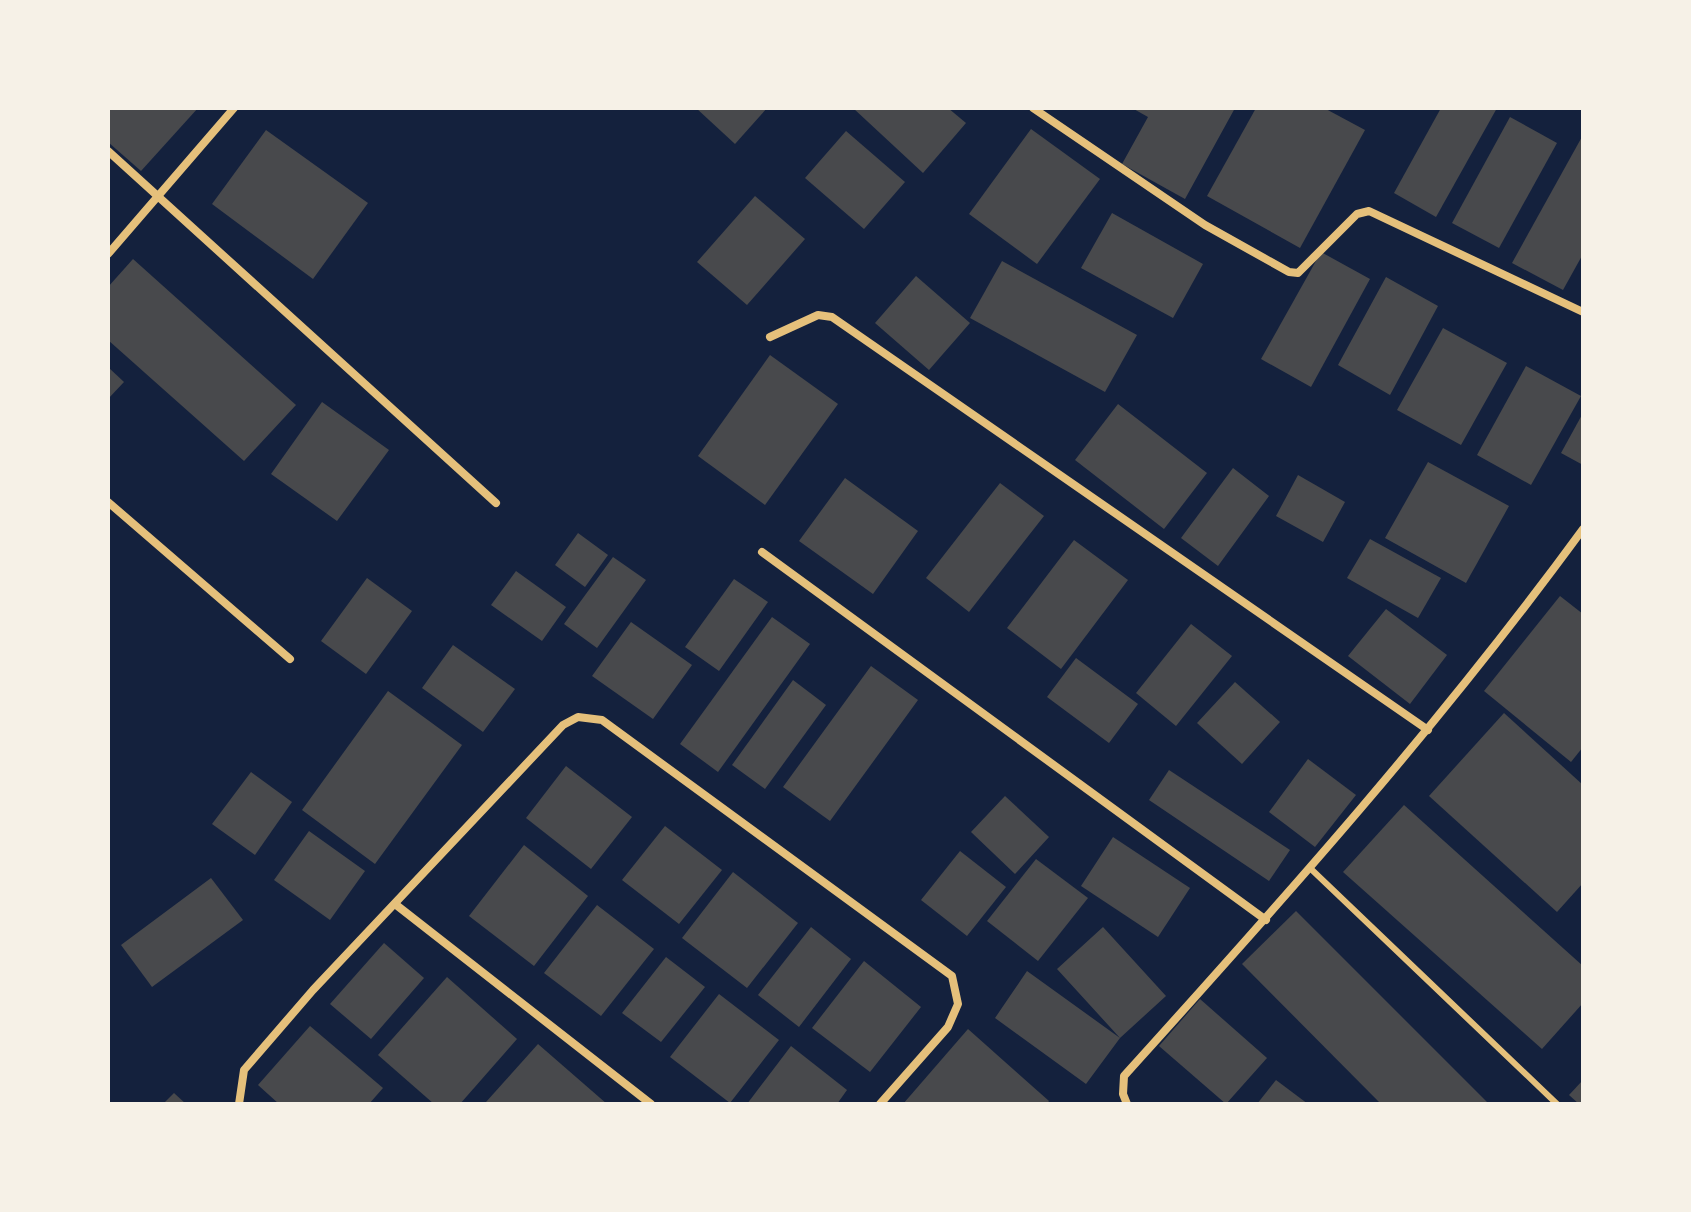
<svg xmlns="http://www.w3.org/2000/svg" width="1691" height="1212" viewBox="0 0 1691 1212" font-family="Poppins,sans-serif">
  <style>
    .building { fill: #48494c }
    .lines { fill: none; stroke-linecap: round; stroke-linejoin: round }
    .service { stroke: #e5c07b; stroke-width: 6 }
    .minor { stroke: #e5c07b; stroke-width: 8 }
  </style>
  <rect width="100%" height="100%" fill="#14213d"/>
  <g class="building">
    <polygon points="108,108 198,108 141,171 108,142"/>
    <polygon points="696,108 767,108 735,144"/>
    <polygon points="853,108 948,108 966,123 923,173"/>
    <polygon points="1132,108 1235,108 1185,199 1122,164 1148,117"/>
    <polygon points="1256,108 1324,108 1365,130 1300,248 1207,196"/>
    <polygon points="1441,108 1497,108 1436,217 1394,193"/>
    <polygon points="1510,117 1557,143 1499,248 1452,223"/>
    <polygon points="1031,129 1100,179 1037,264 969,214"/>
    <polygon points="266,130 368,203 313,279 212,204"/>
    <polygon points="846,131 905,182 864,229 805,178"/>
    <polygon points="1583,135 1583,254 1563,290 1512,263"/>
    <polygon points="755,196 805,239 747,305 697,262"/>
    <polygon points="1112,213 1203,264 1173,318 1081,268"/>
    <polygon points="1321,252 1370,279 1311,387 1261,359"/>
    <polygon points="133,259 296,405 244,461 108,340 108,287"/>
    <polygon points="1002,261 1137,335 1105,392 970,318"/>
    <polygon points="916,276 970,323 929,370 875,323"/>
    <polygon points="1386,277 1438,306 1390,395 1338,365"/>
    <polygon points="1443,328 1507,363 1461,445 1397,410"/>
    <polygon points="770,355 838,404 765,505 698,456"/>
    <polygon points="1526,366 1581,396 1531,485 1477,455"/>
    <polygon points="108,367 124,382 108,399"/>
    <polygon points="322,402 389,450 337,521 271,474"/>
    <polygon points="1118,404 1207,473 1164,529 1075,460"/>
    <polygon points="1583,413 1583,465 1561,453"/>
    <polygon points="1428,462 1509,506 1466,583 1385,538"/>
    <polygon points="1233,468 1269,496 1218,566 1181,538"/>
    <polygon points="1298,475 1345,502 1323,542 1276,516"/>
    <polygon points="845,478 918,531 873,594 799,541"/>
    <polygon points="1000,483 1044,516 969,612 926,578"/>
    <polygon points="578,533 608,555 585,587 555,565"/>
    <polygon points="1370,539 1441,578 1418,618 1347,578"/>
    <polygon points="1074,540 1128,580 1061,669 1007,628"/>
    <polygon points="613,557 646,580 597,648 564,624"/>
    <polygon points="516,571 566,607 542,641 491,605"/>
    <polygon points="367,578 412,611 366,674 321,641"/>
    <polygon points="734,579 768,602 719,671 685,647"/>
    <polygon points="1560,596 1583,614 1583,747 1571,762 1484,691"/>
    <polygon points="1386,609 1447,655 1410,704 1348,656"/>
    <polygon points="772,617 810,644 718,772 680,744"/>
    <polygon points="631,622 692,665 653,719 592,676"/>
    <polygon points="1191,624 1232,656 1176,726 1136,693"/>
    <polygon points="453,645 515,689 483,732 422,688"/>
    <polygon points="1076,658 1138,704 1109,743 1047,697"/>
    <polygon points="871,666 918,700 830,821 783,787"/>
    <polygon points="793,680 826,705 765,789 732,765"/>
    <polygon points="1235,682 1280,722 1242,764 1197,723"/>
    <polygon points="388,691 462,745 375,864 302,810"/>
    <polygon points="1504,713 1583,785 1583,883 1557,912 1429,796"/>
    <polygon points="1308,759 1356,795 1315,847 1269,812"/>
    <polygon points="566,766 632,817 591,869 526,818"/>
    <polygon points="1169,770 1290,850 1269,881 1149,800"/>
    <polygon points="251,772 292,802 255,855 212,824"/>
    <polygon points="1005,796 1049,837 1015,874 971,832"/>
    <polygon points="1404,805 1583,966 1583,1003 1542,1049 1343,872"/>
    <polygon points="665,826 722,870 679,924 622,880"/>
    <polygon points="309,831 365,871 330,920 274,880"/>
    <polygon points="1113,837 1190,888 1158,937 1081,886"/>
    <polygon points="524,845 588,896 534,966 469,916"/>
    <polygon points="960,851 1006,887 967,936 921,900"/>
    <polygon points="1036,859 1088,898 1038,961 987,921"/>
    <polygon points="733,872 798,923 747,988 682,938"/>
    <polygon points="211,878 243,920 152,987 121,945"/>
    <polygon points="597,905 654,949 601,1016 544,973"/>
    <polygon points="1296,911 1489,1104 1381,1104 1242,964"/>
    <polygon points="811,927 851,959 799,1027 758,995"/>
    <polygon points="1103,927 1166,996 1120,1038 1086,1084 995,1018 1027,971 1120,1038 1057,969"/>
    <polygon points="384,943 424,978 371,1039 330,1004"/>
    <polygon points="666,957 705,987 661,1042 622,1013"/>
    <polygon points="864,961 921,1007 870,1072 812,1028"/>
    <polygon points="447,977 517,1039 460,1104 434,1104 378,1055"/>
    <polygon points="719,994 779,1040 730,1103 670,1057"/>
    <polygon points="1200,999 1267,1058 1226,1104 1159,1046"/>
    <polygon points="310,1026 383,1088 369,1104 279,1104 258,1085"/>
    <polygon points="968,1029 1049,1101 1047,1104 903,1104"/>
    <polygon points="538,1044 607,1104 489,1104 486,1102"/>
    <polygon points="791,1046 847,1090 837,1104 747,1104"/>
    <polygon points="1276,1080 1308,1104 1257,1104"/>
    <polygon points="1583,1080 1583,1104 1579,1104 1569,1095"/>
    <polygon points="174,1093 186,1104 163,1104"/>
  </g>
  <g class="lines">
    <polyline class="service" points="1311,869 1557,1104"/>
    <g class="minor">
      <polyline points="1033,108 1205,225 1289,272 1298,273 1357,214 1369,211 1583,312"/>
      <polyline points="108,151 496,503"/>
      <polyline points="108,254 234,108"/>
      <polyline points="770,337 818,315 832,317 1428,730"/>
      <polyline points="108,502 290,659"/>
      <polyline points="762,552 1266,920"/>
      <polyline points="395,904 651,1104"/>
      <polyline points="239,1104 244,1070 313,990 563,725 578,717 602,720 952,976 958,1004 948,1027 880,1104"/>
      <path d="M1127 1104 1123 1094 1124 1076C1284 899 1442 722 1583 529"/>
    </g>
  </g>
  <rect width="1691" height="1212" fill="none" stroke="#f6f1e7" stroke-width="220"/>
</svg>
